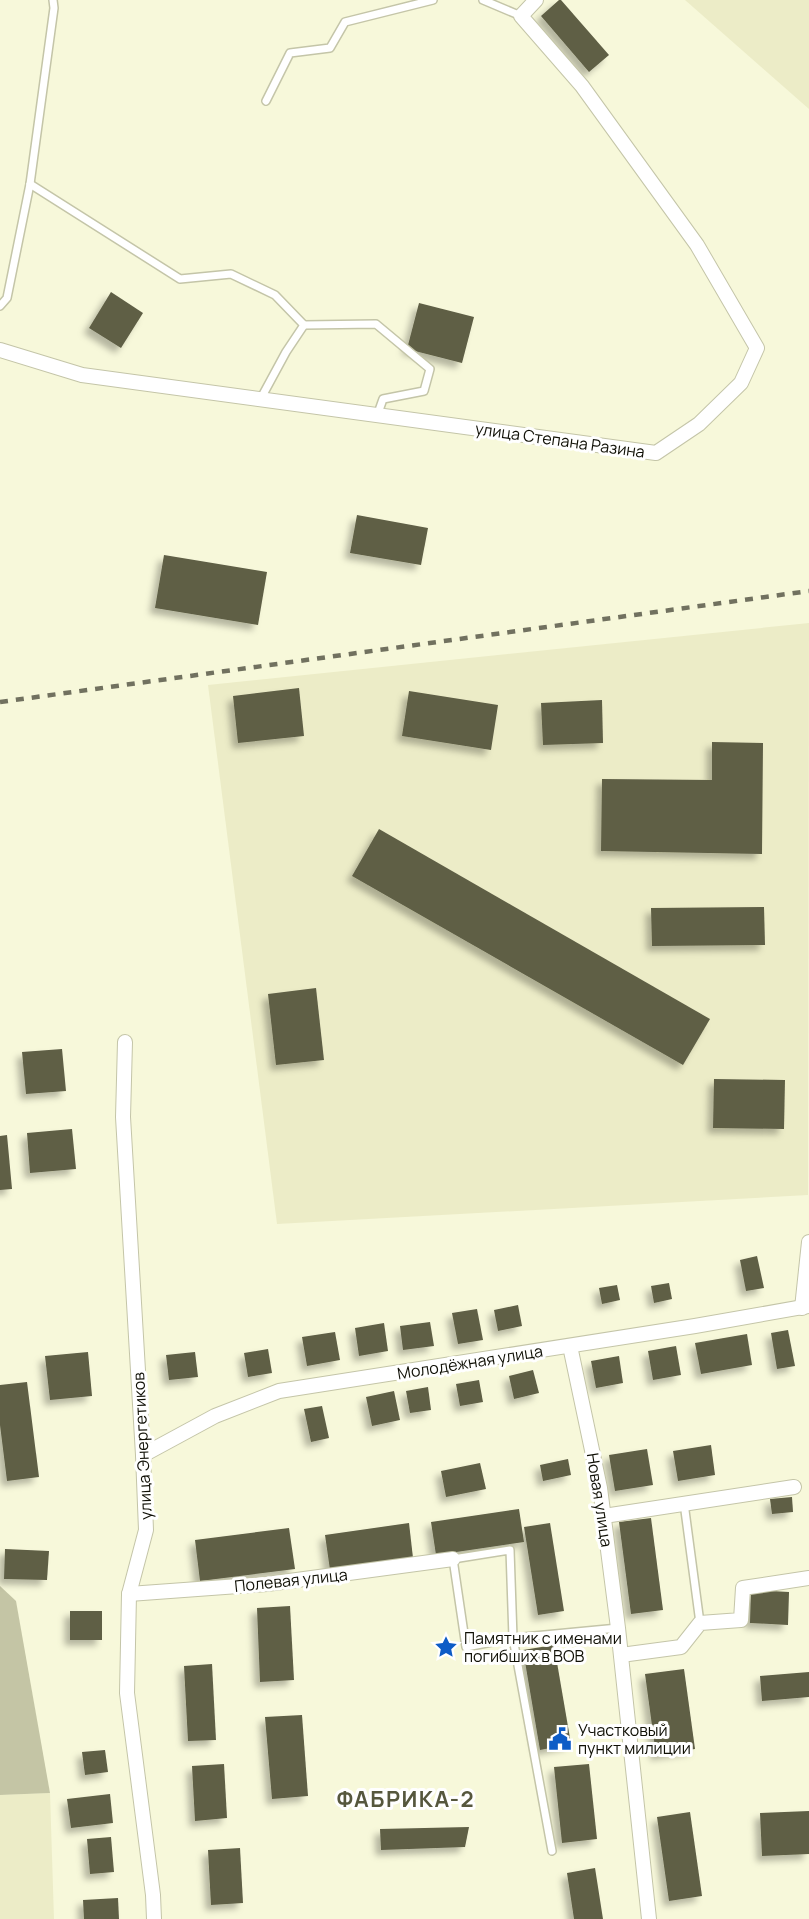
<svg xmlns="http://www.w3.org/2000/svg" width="809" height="1919" viewBox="0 0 809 1919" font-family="Manrope,sans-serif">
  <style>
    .built { fill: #ececc7 }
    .green { fill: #c4c5a5 }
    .building { fill: #5e5e45; filter: url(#shadow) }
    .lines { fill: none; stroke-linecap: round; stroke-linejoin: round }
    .lane-casing { stroke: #c4c5a8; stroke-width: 10 }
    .street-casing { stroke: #c4c5a8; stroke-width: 16 }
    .lane { stroke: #fff; stroke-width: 7 }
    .street { stroke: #fff; stroke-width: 14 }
    .rail { stroke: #71715f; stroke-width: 4.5; stroke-dasharray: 8 8; stroke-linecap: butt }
    .labels { text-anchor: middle; stroke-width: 6; stroke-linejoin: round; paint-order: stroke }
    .street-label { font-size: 16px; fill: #0f0f05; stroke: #fff }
    .poi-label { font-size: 16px; fill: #0f0f05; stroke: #fff; text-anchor: start }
    .district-label { font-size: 22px; font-weight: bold; letter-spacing: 1.5px; fill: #56573d; stroke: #fff }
  </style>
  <defs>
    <filter id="shadow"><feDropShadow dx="-5.5" dy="5.5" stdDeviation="3" flood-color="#0004"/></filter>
  </defs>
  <rect width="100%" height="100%" fill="#f7f8da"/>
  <g class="built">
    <polygon points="685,0 809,0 809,109"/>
    <polygon points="809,623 808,1195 277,1224 208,685"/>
    <polygon points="50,1793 54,1919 0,1919 0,1795"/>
  </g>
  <polygon class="green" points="0,1586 16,1601 50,1793 0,1795"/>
  <g class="building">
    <polygon points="559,0 561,0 609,55 589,72 541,16"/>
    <polygon points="111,292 143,313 121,348 89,328"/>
    <polygon points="419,303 474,317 462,363 407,349"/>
    <polygon points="357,515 428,528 421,565 350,553"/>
    <polygon points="164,555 267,572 258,625 155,608"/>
    <polygon points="299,688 304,736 238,743 233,696"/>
    <polygon points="409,691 498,705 491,750 402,736"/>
    <polygon points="602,700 603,743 543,745 541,703"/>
    <polygon points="712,742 763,743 762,854 601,851 602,779 712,780"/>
    <polygon points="379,829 710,1019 683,1065 352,876"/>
    <polygon points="764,907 765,945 652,946 651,908"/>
    <polygon points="316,988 324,1060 276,1065 268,994"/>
    <polygon points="62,1049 66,1091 26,1094 22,1052"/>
    <polygon points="714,1079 785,1080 784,1129 713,1128"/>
    <polygon points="72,1129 76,1169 30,1173 27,1133"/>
    <polygon points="7,1135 12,1189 0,1190 0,1136"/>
    <polygon points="757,1256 764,1288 746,1291 740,1260"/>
    <polygon points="669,1283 672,1299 654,1303 651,1286"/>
    <polygon points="617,1285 620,1300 602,1304 599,1288"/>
    <polygon points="518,1305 522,1326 498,1331 494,1310"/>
    <polygon points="477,1309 483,1340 458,1344 452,1313"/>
    <polygon points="430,1322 434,1346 403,1350 400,1326"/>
    <polygon points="384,1323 388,1351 359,1356 355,1328"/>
    <polygon points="788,1330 795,1366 777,1369 771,1333"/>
    <polygon points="335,1332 340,1360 307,1366 302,1337"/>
    <polygon points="747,1334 752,1365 701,1374 695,1343"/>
    <polygon points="676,1346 681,1375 653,1380 648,1351"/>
    <polygon points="268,1349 272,1373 248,1377 244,1353"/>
    <polygon points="88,1352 92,1396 50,1400 45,1356"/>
    <polygon points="195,1352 198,1377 169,1380 166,1355"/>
    <polygon points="619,1356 623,1383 596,1388 591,1361"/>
    <polygon points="533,1370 539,1393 514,1399 509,1376"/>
    <polygon points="479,1380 483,1402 460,1406 456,1384"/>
    <polygon points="27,1382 39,1477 7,1481 0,1425 0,1385"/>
    <polygon points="428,1387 431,1410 410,1413 406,1391"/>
    <polygon points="394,1391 400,1420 372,1426 366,1397"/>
    <polygon points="322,1406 329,1438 311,1442 304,1409"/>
    <polygon points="711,1445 715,1475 678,1481 673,1451"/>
    <polygon points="647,1449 653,1485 615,1491 609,1455"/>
    <polygon points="568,1459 571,1475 543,1481 540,1465"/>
    <polygon points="480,1463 486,1489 446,1497 441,1471"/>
    <polygon points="792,1497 793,1512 772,1514 770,1499"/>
    <polygon points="519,1509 524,1542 436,1555 431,1522"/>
    <polygon points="651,1518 663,1610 631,1614 619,1522"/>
    <polygon points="409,1523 413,1558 330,1570 325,1535"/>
    <polygon points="550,1523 564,1611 538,1615 524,1527"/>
    <polygon points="289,1528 295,1569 200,1581 195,1540"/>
    <polygon points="5,1549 49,1551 47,1580 4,1579"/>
    <polygon points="751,1590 789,1592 788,1625 750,1623"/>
    <polygon points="290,1606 294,1680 260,1682 257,1608"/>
    <rect x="70" y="1611" width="32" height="29"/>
    <polygon points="554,1645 571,1744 540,1750 523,1650"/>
    <polygon points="212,1664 216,1740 188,1741 184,1666"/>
    <polygon points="684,1669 695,1749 656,1755 645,1674"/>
    <polygon points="809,1672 809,1697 762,1701 760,1676"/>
    <polygon points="302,1715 308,1796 272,1799 265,1717"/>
    <polygon points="105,1750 108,1772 85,1775 82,1752"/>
    <polygon points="224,1764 227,1818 195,1821 192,1766"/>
    <polygon points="589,1764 597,1839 562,1843 554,1767"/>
    <polygon points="110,1794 113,1823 71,1828 67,1799"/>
    <polygon points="809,1811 809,1854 762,1856 760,1813"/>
    <polygon points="690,1812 702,1896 669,1901 657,1817"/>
    <polygon points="469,1827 465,1847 381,1850 380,1829"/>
    <polygon points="111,1837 114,1872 90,1874 87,1839"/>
    <polygon points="240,1848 243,1903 211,1905 208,1850"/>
    <polygon points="595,1868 603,1919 574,1919 567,1873"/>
    <polygon points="118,1898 119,1919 84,1919 83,1900"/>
  </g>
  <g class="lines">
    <g class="lane-casing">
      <g id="lane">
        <polyline points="483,0 521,16"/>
        <polyline points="266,101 290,53 330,48 345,22 433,0"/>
        <polyline points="30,184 180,279 231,274 275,295 304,325 286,352 260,400"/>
        <polyline points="0,306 7,298 30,184 54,8 53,0"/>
        <polyline points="304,325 376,324 430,369 424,391 383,399 377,416"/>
        <polyline points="684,1503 700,1623"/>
        <polyline points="552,1851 513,1638 510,1550 453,1559 466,1647 513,1638 618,1628"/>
      </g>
    </g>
    <g class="street-casing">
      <g id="street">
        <polyline points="0,350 82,375 656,453 699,424 741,383 757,348 697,245 582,86 521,16 536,0"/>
        <polyline points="125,1042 123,1117 143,1455 146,1530 129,1594 127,1693 153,1895 154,1919"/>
        <polyline points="802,1308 809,1242"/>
        <polyline points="570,1346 600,1488 618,1628 649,1919"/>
        <polyline points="143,1455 215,1416 279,1391 695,1326 809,1306"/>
        <polyline points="604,1516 794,1487"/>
        <polyline points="129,1594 267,1584 453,1559"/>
        <polyline points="621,1655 681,1647 700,1623 741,1620 743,1588 809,1578"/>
      </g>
    </g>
    <use href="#lane" class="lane"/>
    <use href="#street" class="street"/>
    <polyline class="rail" points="0,702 809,591"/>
  </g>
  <defs>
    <g id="sight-bare" transform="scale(1.8)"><path d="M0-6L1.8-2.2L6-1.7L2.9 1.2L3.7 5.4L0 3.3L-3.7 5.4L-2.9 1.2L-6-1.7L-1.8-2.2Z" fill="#0d5cc6" stroke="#fff" stroke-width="2.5" paint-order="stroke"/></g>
    <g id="civic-bare" transform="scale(1.8)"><path d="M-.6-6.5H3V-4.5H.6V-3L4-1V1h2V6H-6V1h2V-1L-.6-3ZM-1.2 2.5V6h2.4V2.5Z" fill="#0d5cc6" stroke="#fff" stroke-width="2.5" paint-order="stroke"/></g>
  </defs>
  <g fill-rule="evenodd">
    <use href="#sight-bare" x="446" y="1647"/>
    <use href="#civic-bare" x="560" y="1739"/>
  </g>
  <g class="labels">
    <g class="street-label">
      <text transform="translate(560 440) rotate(8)" y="6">улица Степана Разина</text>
      <text transform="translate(470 1362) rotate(-9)" y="6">Молодёжная улица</text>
      <text transform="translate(142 1446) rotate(-93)" y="6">улица Энергетиков</text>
      <text transform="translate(600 1500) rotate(81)" y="6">Новая улица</text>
      <text transform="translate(291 1580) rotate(-6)" y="6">Полевая улица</text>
    </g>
    <g class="poi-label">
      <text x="464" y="1644">Памятник с именами<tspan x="464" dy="18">погибших в ВОВ</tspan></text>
      <text x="578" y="1736">Участковый<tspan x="578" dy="18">пункт милиции</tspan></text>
    </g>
    <g class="district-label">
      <text x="406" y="1807">ФАБРИКА-2</text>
    </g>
  </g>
</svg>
